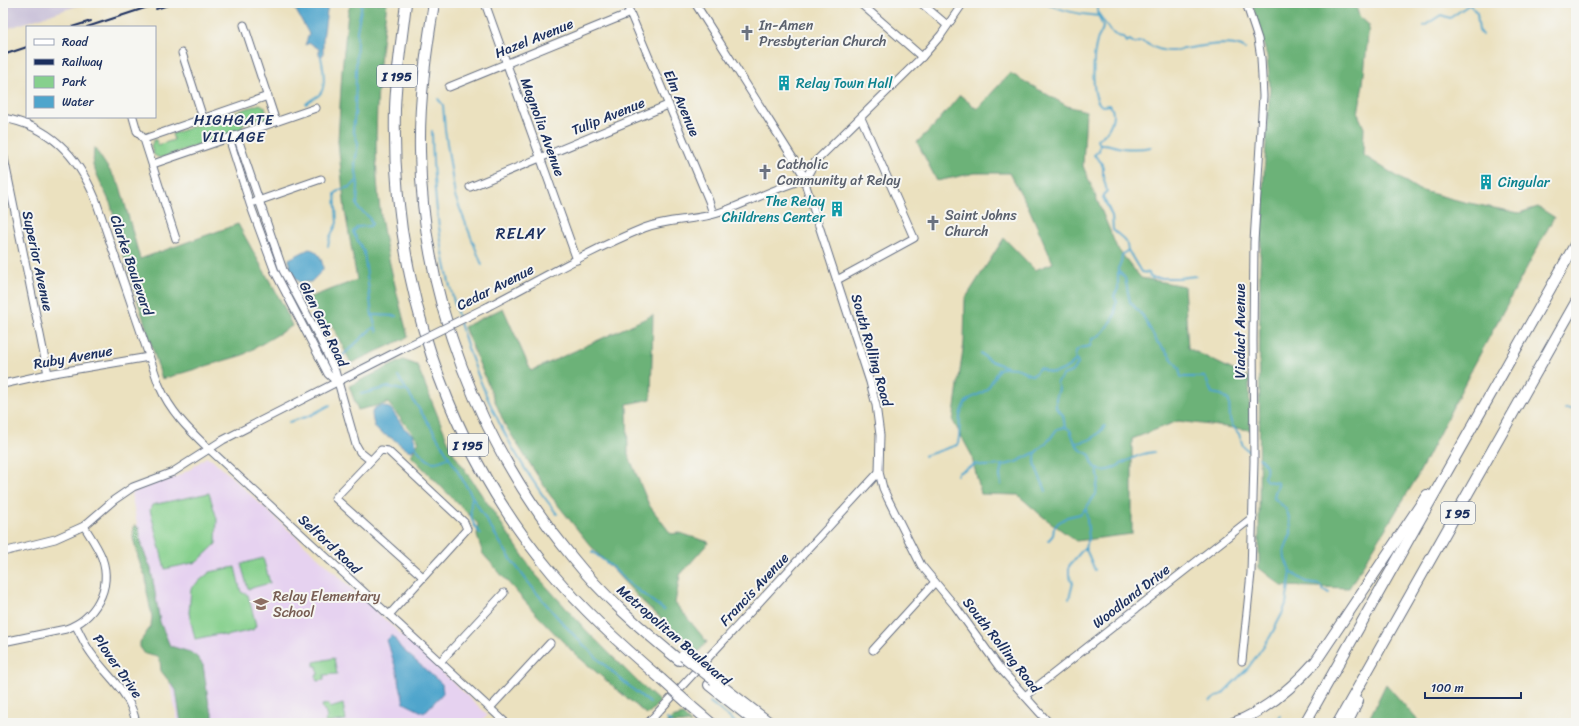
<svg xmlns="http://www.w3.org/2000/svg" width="1579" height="726" viewBox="0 0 1579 726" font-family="Sriracha,sans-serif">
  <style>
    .built { fill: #e6d2f0 }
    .industrial { fill: #c8bfd8 }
    .green { fill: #86d08d; stroke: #508076 }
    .forest { fill: #6cb278; stroke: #44706b }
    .water { fill: #4fa5cc; stroke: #356a95 }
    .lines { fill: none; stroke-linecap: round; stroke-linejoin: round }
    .stream { stroke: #4fa5cc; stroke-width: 2 }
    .minor-casing { stroke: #646d80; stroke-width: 9 }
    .highway-casing { stroke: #646d80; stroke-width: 12 }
    .minor { stroke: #fff; stroke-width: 7 }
    .highway { stroke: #fff; stroke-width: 10 }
    .rail { stroke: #1b2f5e; stroke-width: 2 }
    .minor-bridge-casing { stroke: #646d80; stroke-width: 9; stroke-linecap: butt }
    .highway-bridge-casing { stroke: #646d80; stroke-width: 12; stroke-linecap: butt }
    .minor-bridge { stroke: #fff; stroke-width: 7 }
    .highway-bridge { stroke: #fff; stroke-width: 10 }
    .labels { text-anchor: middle; stroke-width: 4; stroke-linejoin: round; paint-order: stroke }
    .shield { fill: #f6f6f2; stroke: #5d6b8a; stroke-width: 1 }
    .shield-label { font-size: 13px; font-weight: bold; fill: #1b2f5e }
    .worship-label { font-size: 14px; fill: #5b616d; stroke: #f6f6f2; text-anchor: start }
    .street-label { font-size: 14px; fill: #1b2f5e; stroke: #f6f6f2 }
    .culture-label { font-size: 14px; fill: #0d838f; stroke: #f6f6f2; text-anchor: start }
    .education-label { font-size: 14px; fill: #785e54; stroke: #f6f6f2; text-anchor: start }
    .neighbourhood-label { font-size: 15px; letter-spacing: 1px; fill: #1b2f5e; stroke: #f6f6f2 }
    .quarter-label { font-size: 16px; letter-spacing: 1px; fill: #1b2f5e; stroke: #f6f6f2 }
  </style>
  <rect width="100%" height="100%" fill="#f6f6f2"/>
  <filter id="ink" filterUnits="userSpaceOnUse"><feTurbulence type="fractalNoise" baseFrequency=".025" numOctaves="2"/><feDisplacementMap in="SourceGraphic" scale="8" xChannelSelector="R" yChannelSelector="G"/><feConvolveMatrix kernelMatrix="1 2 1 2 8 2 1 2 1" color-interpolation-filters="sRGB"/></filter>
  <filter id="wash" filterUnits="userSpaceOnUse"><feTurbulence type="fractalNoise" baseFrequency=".012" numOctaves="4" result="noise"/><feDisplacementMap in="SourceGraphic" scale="16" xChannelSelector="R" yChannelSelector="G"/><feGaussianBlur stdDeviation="0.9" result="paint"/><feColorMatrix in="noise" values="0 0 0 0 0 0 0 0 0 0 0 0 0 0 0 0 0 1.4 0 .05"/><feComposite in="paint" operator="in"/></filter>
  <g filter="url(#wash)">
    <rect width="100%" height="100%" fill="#ebe1bf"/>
    <polygon class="built" points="206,457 212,459 488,715 480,723 178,723 131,494 137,490 176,477 192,468"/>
    <polygon class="industrial" points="6,3 86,3 3,30 3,7"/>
    <g class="green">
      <polygon points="260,104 265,107 268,116 265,121 261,123 259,118 242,124 243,129 160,158 154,155 151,146 154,140 156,140 158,145 174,140 172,134"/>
      <polygon points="209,493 217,519 216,544 197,562 165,569 150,510 152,505"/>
      <polygon points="263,558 270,583 248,589 241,564"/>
      <polygon points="235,567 241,592 248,595 256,625 253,630 226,636 219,634 195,639 189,613 191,588 210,572"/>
      <polygon points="334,658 337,674 324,675 324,680 317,681 316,675 318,675 317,666 314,666 314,662"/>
      <polygon points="329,704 330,708 343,704 346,720 326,723 325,720 327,719 325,710 323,710 322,705"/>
    </g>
    <g class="forest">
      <path d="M351 3H387C379 61 374 120 377 179 380 232 395 285 408 337L351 363 332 325 321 323 308 298 357 280 345 211 338 141 342 70 348 12Z"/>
      <polygon points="1252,3 1355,3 1359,16 1369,25 1363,84 1358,114 1364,128 1363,155 1419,190 1464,202 1519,213 1538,207 1554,217 1472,369 1416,479 1349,588 1282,586 1259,568 1260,264 1263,189 1270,86 1267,56"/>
      <polygon points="1010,73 1067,106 1086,111 1083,166 1117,248 1141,278 1184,286 1188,348 1249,378 1250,430 1178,421 1132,439 1132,534 1076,541 1042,516 1018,495 981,494 971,454 953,421 964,342 965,299 1004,238 1035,270 1053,263 1028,206 1009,173 975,173 937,181 917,142 934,126 960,95 977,109"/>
      <polygon points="94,147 120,186 140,259 238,224 284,307 292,326 243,355 162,379 122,250 111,205 93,166"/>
      <polygon points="503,308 531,371 653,315 651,399 627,404 628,454 649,505 671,534 679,533 709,542 680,575 675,603 707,642 698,652 643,602 589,544 550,495 505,425 464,327"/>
      <polygon points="403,360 417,365 452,451 536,575 585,629 639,683 660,702 647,715 575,654 537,615 483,554 477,536 478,524 411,456 419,441 388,403 358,410 349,386"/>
      <polygon points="135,525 139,528 142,547 151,569 160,622 170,646 190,652 197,657 203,665 209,705 216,723 181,723 176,690 161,671 160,660 158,657 145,654 140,647 140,642 151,626 152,617 147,592 146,578 140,564 133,538 133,529"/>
      <polygon points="1386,684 1420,723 1367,723"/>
      <polygon points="683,715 691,723 666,723 672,718"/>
    </g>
    <g class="water">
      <polygon points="292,3 328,3 323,39 323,55 321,57 319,54 319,49 310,43 305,45 309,34"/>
      <path d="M309 249C319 250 323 261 323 270L311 282H299C293 276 289 267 289 259Z"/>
      <path d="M380 406H384L391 409 404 428 412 434 416 443 415 447 412 451C404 450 400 443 393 439 387 435 379 434 375 427 373 423 372 416 372 412L375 408Z"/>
      <polygon points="392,635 401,648 442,684 443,693 424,713 404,703 397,672 387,640"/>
    </g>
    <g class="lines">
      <g class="stream">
        <polyline points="362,3 357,31 355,113 353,130 358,143 355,164 358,185 357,205 359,209 369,217 372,224 370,226 357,227 353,232 364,252 372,315 377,332"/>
        <path d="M1047 3C1063 12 1081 14 1099 16"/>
        <path d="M1099 3 1097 12 1103 27C1102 33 1098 36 1097 41 1093 55 1090 99 1102 106L1110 105C1118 116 1108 135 1097 139L1100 144"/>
        <polyline points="1470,5 1477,13 1479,31 1482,35"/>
        <path d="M1097 12C1105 21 1109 36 1123 37L1126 42 1130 40 1134 43C1137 43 1140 41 1143 42 1152 46 1161 52 1172 51 1189 49 1232 38 1245 49"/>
        <polyline points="1424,26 1441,15 1450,18 1470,4"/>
        <polyline points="438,99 443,105 445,130 455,196 482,265"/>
        <path d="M306 104C310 100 315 98 319 95 327 88 323 66 321 57"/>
        <path d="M432 131C433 194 440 258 459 319"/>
        <polyline points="1100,144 1099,151 1094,155 1101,162 1103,168 1103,176 1107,191 1103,195 1103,197 1112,216 1113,230 1126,241 1128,250 1141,272 1149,273 1150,277 1153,278 1178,278 1196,276"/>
        <path d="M1100 144C1109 143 1114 147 1122 148 1132 149 1141 149 1151 147"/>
        <polyline points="328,246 330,237 337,223 335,194 339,190 350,187 357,181"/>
        <polyline points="1119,272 1125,278 1130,302 1143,316 1157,342 1166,351 1179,368 1181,377 1205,377 1212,393 1222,395 1229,401 1230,419 1232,425 1239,434 1243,446 1251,453"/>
        <polyline points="372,315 397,316"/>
        <path d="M460 323C480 391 513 459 557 514"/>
        <polyline points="981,353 988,360 1006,367"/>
        <polyline points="340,358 370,330 373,328 376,329"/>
        <path d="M398 376C409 395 422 413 434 432 461 475 484 520 513 562 551 615 598 663 650 703"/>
        <polyline points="361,394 389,387 406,391"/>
        <polyline points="1565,409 1576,409"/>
        <polyline points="289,422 309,416 330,405"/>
        <path d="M1065 427 1063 415 1056 408V398L1059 389 1057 383 1063 375 1071 372 1078 364 1075 357 1076 351 1080 348 1090 346 1092 339C1104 336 1108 324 1115 315V306L1117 302 1114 296 1118 289V268L1121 263 1122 255 1128 250"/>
        <path d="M1075 443C1090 442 1096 437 1105 426"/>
        <path d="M415 447C427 461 431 467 449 457"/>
        <path d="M1036 452C1032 467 1041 477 1046 491"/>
        <path d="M924 456 957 445C961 439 958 422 961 412 967 394 975 399 986 390 992 384 994 375 999 369 1006 367 1016 367 1021 370 1031 375 1032 379 1039 368 1042 369 1045 371 1049 372 1058 375 1070 367 1076 360"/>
        <path d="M1097 469C1109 474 1117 465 1127 461 1136 456 1144 453 1154 452"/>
        <polyline points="957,475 958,473 976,464 984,466 1005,465 1016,462 1036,452 1050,439 1057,429 1065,427 1070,430 1075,443 1081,450 1090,455 1094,467 1097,469 1099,481 1097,485 1096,494 1086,508 1080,514 1067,517 1058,523 1054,528 1053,535 1048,541"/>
        <polyline points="1001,485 1000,475 1002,465"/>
        <path d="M472 497C469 511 470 523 481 534"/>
        <polyline points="1085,547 1095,570"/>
        <polyline points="592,553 593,552 611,566 627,582 664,610"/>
        <polyline points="1291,572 1307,583 1320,585 1323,590 1329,593"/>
        <polyline points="1069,599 1073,583 1069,575 1069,566 1085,547 1089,539 1086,509"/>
        <path d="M1210 701 1222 694 1248 668 1270 637 1282 614 1286 604 1291 572 1285 559 1284 551 1291 534V527L1288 514 1285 508 1274 498 1275 492 1278 485V483C1272 481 1266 483 1264 477 1269 468 1266 464 1259 458"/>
        <polyline points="710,702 736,723"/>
        <polyline points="667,719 672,723"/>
        <polyline points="1273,723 1281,716"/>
      </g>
    </g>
  </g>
  <g filter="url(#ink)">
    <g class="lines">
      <g class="minor-casing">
        <g id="minor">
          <polyline points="485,3 577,260"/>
          <polyline points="626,3 709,201 713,214"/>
          <polyline points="695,3 806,179"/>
          <polyline points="860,3 922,57"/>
          <polyline points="921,3 947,25"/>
          <polyline points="963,3 941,35 922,57 815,162 807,176 806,186 870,382 876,405 880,435 879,472 883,488 888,499 921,565 955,606 999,667 1049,723"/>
          <polyline points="244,25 276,122"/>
          <polyline points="182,53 203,118"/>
          <polyline points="449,87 630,13"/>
          <polyline points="133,117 137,131 144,139 176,239"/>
          <path d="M3 118C50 126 77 155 95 198L159 385C170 411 188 429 208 448L506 723"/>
          <polyline points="237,136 283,270 319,337 335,371 356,445 360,452 370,460"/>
          <polyline points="229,138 250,204 275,272 328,374 338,383"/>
          <polyline points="144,139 268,96"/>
          <polyline points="3,153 48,374"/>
          <polyline points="153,164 316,108"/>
          <polyline points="470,187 668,105"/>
          <polyline points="255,202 321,179"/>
          <polyline points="837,280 914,238 861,118"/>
          <path d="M487 307C539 280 590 250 644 228 669 218 697 221 721 212 750 202 777 187 806 179"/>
          <polyline points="3,384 48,374 149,357"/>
          <polyline points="3,552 55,539 84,526 114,500 133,487 173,472 223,440 402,349"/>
          <polyline points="389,615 467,529 464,522 388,451 381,450 335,498 423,577"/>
          <path d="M76 626C81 635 85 645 91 653 108 678 130 691 136 723"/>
          <path d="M3 642 66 629C94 619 113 589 102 558 98 547 90 536 84 526"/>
          <polyline points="873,650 935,582"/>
          <polyline points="1242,661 1251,573 1254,461 1253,341 1254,242 1263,96 1261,58 1258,39 1246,3"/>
          <polyline points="440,662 504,593"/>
          <polyline points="1025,696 1253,517"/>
          <polyline points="490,708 550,643"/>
          <polyline points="648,723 879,472"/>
        </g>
      </g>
      <g class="highway-casing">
        <g id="highway">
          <path d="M406 3C402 38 396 74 395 109 391 276 444 444 552 573 585 612 622 646 661 679"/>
          <path d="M434 3C426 52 419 101 420 151 422 298 479 444 572 557 603 596 641 629 679 660"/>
          <polyline points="714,680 770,723"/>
          <polyline points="709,685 757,723"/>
          <polyline points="691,706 711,723"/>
          <path d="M1233 723C1266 711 1293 687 1316 661L1427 495"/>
          <polyline points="1305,723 1576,243"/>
          <polyline points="1338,723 1576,302"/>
          <polyline points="1347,723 1358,701"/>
        </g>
      </g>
      <use href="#minor" class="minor"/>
      <use href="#highway" class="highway"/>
      <g class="rail">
        <polyline points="156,9 174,3"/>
        <polyline points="72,27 91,21"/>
        <polyline points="87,27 160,3"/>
        <polyline points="3,55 27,47"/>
      </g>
      <g class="minor-bridge-casing">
        <polyline id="minor-bridge" points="402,349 487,307"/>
      </g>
      <g class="highway-bridge-casing">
        <g id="highway-bridge">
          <polyline points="683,656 714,680"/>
          <polyline points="661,679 691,706"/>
        </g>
      </g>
      <use href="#minor-bridge" class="minor-bridge"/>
      <use href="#highway-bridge" class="highway-bridge"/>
    </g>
  </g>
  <defs>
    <g id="church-bare" transform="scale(1.2)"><path d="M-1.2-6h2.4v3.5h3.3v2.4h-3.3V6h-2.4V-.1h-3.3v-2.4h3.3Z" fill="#6b7280" stroke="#f6f6f2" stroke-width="2.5" paint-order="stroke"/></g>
    <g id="building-bare" transform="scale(1.2)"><path d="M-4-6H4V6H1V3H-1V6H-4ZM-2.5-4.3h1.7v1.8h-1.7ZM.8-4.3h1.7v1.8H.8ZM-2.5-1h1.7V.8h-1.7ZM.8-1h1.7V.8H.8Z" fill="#0f9aa8" stroke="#f6f6f2" stroke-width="2.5" paint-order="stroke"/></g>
    <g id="school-bare" transform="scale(1.2)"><path d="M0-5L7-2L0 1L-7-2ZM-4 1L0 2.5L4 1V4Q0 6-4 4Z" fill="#8d6e63" stroke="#f6f6f2" stroke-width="2.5" paint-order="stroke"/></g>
  </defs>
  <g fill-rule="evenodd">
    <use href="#church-bare" x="747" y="33"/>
    <use href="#building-bare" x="784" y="83"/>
    <use href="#church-bare" x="765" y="172"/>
    <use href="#building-bare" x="1486" y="182"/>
    <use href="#building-bare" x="837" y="209"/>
    <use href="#church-bare" x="933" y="223"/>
    <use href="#school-bare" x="261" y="604"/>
  </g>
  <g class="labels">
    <g class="shield">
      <rect x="377" y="65" width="40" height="22" rx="3"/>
      <rect x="448" y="434" width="40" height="22" rx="3"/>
      <rect x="1441" y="502" width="34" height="22" rx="3"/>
    </g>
    <g class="shield-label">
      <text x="397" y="81">I 195</text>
      <text x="468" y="450">I 195</text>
      <text x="1458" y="518">I 95</text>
    </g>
    <g class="worship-label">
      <text x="759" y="30">In-Amen<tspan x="759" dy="16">Presbyterian Church</tspan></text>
      <text x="777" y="169">Catholic<tspan x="777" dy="16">Community at Relay</tspan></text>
      <text x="945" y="220">Saint Johns<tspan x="945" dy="16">Church</tspan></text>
    </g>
    <g class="street-label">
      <text transform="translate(534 38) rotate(-22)" y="5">Hazel Avenue</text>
      <text transform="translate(682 103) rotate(67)" y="5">Elm Avenue</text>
      <text transform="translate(608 116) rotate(-22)" y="5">Tulip Avenue</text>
      <text transform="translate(543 127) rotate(70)" y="5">Magnolia Avenue</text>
      <text transform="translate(38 261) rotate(78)" y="5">Superior Avenue</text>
      <text transform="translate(132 265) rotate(71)" y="5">Clarke Boulevard</text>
      <text transform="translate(495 287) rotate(-27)" y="5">Cedar Avenue</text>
      <text transform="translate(324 324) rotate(64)" y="5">Glen Gate Road</text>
      <text transform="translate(1240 331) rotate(-90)" y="5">Viaduct Avenue</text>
      <text transform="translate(872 350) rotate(74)" y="5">South Rolling Road</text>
      <text transform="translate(73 357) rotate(-10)" y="5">Ruby Avenue</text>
      <text transform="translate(330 544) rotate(43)" y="5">Selford Road</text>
      <text transform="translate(754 589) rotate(-47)" y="5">Francis Avenue</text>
      <text transform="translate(1131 596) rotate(-38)" y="5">Woodland Drive</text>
      <text transform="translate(674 635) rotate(41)" y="5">Metropolitan Boulevard</text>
      <text transform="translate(1002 645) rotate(52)" y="5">South Rolling Road</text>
      <text transform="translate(118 666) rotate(55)" y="5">Plover Drive</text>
    </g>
    <g class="culture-label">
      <text x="796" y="88">Relay Town Hall</text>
      <text x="1498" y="187">Cingular</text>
      <text x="825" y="206" text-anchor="end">The Relay<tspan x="825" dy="16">Childrens Center</tspan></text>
    </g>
    <g class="education-label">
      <text x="273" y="601">Relay Elementary<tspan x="273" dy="16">School</tspan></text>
    </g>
    <g class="neighbourhood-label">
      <text x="234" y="125">HIGHGATE<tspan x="234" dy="17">VILLAGE</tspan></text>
    </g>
    <g class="quarter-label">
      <text x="521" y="239">RELAY</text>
    </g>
  </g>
  <rect width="1579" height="726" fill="none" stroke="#f6f6f2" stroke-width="16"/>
  <rect x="26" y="26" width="130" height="92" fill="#f6f6f2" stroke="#9ea6b7"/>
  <rect x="34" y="39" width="20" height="6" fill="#ffffff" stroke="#9ea6b7"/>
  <text x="62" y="46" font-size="12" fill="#1b2f5e">Road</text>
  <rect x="34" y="59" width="20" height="6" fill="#1b2f5e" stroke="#9ea6b7"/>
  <text x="62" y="66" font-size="12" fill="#1b2f5e">Railway</text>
  <rect x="34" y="76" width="20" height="12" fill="#86d08d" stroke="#9ea6b7"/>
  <text x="62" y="86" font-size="12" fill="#1b2f5e">Park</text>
  <rect x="34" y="96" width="20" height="12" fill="#4fa5cc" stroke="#9ea6b7"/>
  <text x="62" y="106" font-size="12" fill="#1b2f5e">Water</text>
  <path d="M1425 692v6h96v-6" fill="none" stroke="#1b2f5e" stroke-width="2"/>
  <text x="1431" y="692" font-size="12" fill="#1b2f5e" stroke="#f6f6f2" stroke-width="3" paint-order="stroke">100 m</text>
</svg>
